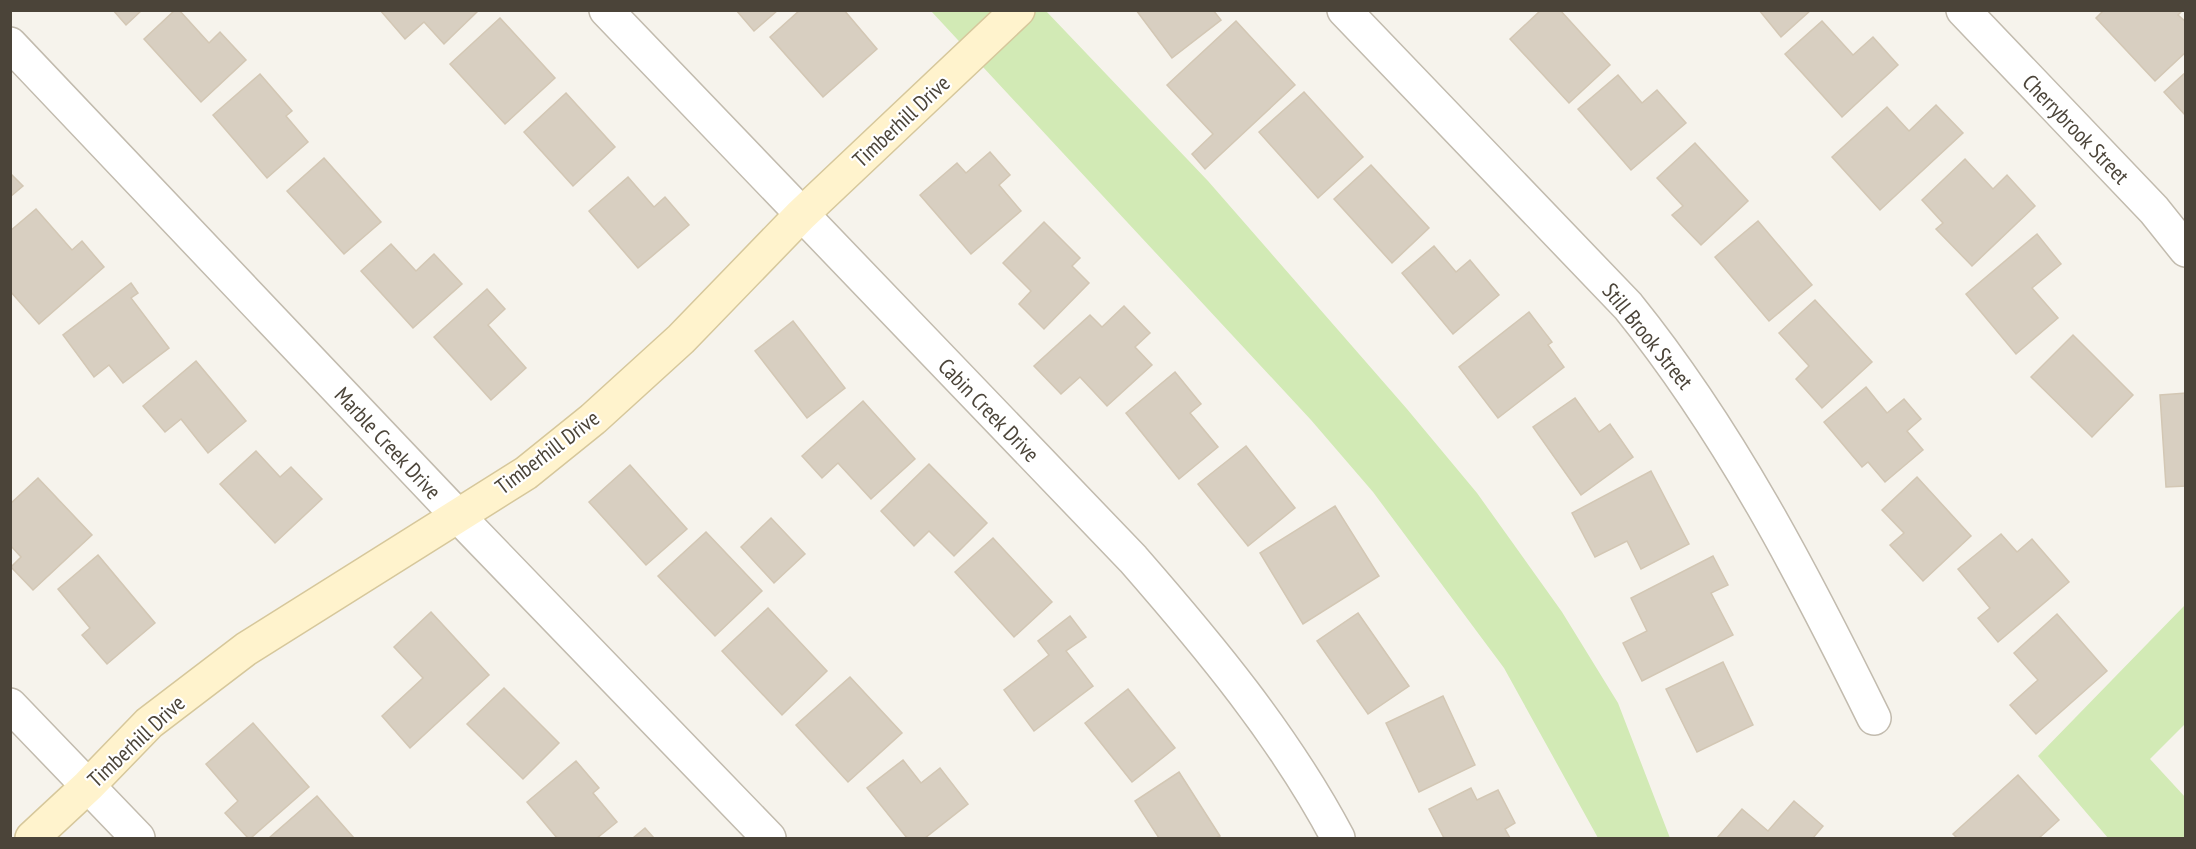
<svg xmlns="http://www.w3.org/2000/svg" width="2196" height="849" viewBox="0 0 2196 849" font-family="'PT Sans Narrow',sans-serif">
  <style>
    .grass { fill: #d2eab5 }
    .building { fill: #d8cfc1; stroke: #d3c7b4; stroke-width: 1.5 }
    .lines { fill: none; stroke-linecap: round; stroke-linejoin: round }
    .street-casing { stroke: #c2bbae; stroke-width: 36 }
    .secondary-casing { stroke: #d6c79b; stroke-width: 36 }
    .street { stroke: #fff; stroke-width: 33 }
    .secondary { stroke: #fff3cd; stroke-width: 33 }
    .labels { text-anchor: middle; stroke-width: 4.5; stroke-linejoin: round; paint-order: stroke }
    .street-label { font-size: 22px; fill: #4b4439; stroke: #fff }
  </style>
  <rect width="100%" height="100%" fill="#f6f3ec"/>
  <g class="grass">
    <polygon points="931,11 1046,11 1208,181 1407,409 1477,493 1562,612 1618,703 1670,838 1624,838 1623,837 1598,838 1504,668 1373,492 1311,420"/>
    <polygon points="2185,605 2185,724 2150,759 2185,797 2185,838 2108,838 2038,756"/>
  </g>
  <g class="building">
    <polygon points="113,10 142,10 126,25"/>
    <polygon points="175,10 179,10 209,43 220,32 246,60 201,102 144,39"/>
    <polygon points="380,10 479,10 444,44 424,22 405,39"/>
    <polygon points="736,10 778,10 754,31"/>
    <polygon points="800,10 844,10 877,49 823,97 770,37"/>
    <polygon points="1136,10 1213,10 1221,20 1172,58"/>
    <polygon points="1541,10 1560,10 1610,65 1569,103 1510,39"/>
    <polygon points="1759,10 1811,10 1781,37"/>
    <polygon points="2104,10 2183,10 2178,15 2186,22 2186,52 2155,81 2096,18"/>
    <polygon points="500,18 555,78 505,124 450,64"/>
    <polygon points="1236,21 1295,85 1205,169 1192,154 1213,134 1167,85"/>
    <polygon points="1822,21 1853,55 1873,37 1898,65 1842,117 1785,54"/>
    <polygon points="2186,72 2186,116 2164,92"/>
    <polygon points="260,74 292,111 286,116 308,142 267,178 213,115"/>
    <polygon points="1618,75 1642,103 1657,90 1686,123 1631,170 1578,109"/>
    <polygon points="1304,92 1363,157 1318,198 1259,132"/>
    <polygon points="566,93 615,147 573,186 524,132"/>
    <polygon points="1936,105 1963,133 1880,210 1832,157 1887,107 1909,131"/>
    <polygon points="1695,143 1748,201 1701,245 1672,215 1683,206 1657,178"/>
    <polygon points="990,152 1010,175 999,185 1021,211 971,254 920,195 957,163 966,173"/>
    <polygon points="324,158 381,222 344,254 287,191"/>
    <polygon points="1965,159 1993,189 2007,175 2035,206 1972,266 1936,229 1943,223 1922,200"/>
    <polygon points="1371,165 1429,228 1392,263 1334,199"/>
    <polygon points="10,173 23,186 10,197"/>
    <polygon points="628,177 654,207 665,197 689,225 638,268 589,211"/>
    <polygon points="36,209 72,250 82,241 104,267 39,324 10,291 10,231"/>
    <polygon points="1758,221 1812,285 1769,321 1715,257"/>
    <polygon points="1044,222 1080,258 1072,266 1089,283 1044,329 1019,304 1031,291 1003,263"/>
    <polygon points="2037,234 2061,264 2032,288 2058,318 2016,354 1966,294"/>
    <polygon points="391,244 416,271 434,254 462,284 413,328 361,271"/>
    <polygon points="1434,246 1456,272 1470,260 1499,295 1453,334 1402,273"/>
    <polygon points="131,283 138,293 131,298 169,348 123,383 109,365 94,377 63,335"/>
    <polygon points="487,289 505,309 488,325 526,368 491,400 434,337"/>
    <polygon points="1815,300 1872,362 1822,408 1796,379 1809,366 1779,333"/>
    <polygon points="1124,306 1150,333 1135,347 1152,365 1107,406 1080,377 1061,394 1034,366 1090,315 1102,327"/>
    <polygon points="1529,312 1552,342 1548,345 1564,367 1498,418 1459,367"/>
    <polygon points="793,321 845,388 807,418 755,351"/>
    <polygon points="2073,335 2133,395 2092,437 2031,377"/>
    <polygon points="196,361 246,421 208,453 181,419 165,432 143,406"/>
    <polygon points="1175,372 1201,404 1190,413 1218,447 1179,479 1126,413"/>
    <polygon points="1866,387 1887,413 1904,399 1921,419 1907,431 1923,450 1885,482 1868,462 1862,467 1824,422"/>
    <polygon points="2186,393 2186,486 2166,487 2160,395"/>
    <polygon points="1575,398 1599,432 1610,424 1633,457 1581,495 1533,427"/>
    <polygon points="863,401 915,459 871,499 838,463 822,478 802,456"/>
    <polygon points="1246,446 1295,508 1248,546 1198,484"/>
    <polygon points="256,451 280,477 291,467 322,499 275,543 220,484"/>
    <polygon points="929,464 987,523 954,556 929,531 914,546 881,511"/>
    <polygon points="630,465 687,529 646,565 589,502"/>
    <polygon points="1651,471 1689,544 1641,569 1627,541 1595,557 1572,513"/>
    <polygon points="1917,477 1971,536 1923,581 1890,545 1904,533 1882,510"/>
    <polygon points="38,478 92,535 33,590 11,567 21,557 10,545 10,504"/>
    <polygon points="1335,506 1379,576 1303,624 1260,553"/>
    <polygon points="771,518 805,554 774,583 741,547"/>
    <polygon points="706,532 762,591 715,636 658,576"/>
    <polygon points="2001,534 2017,552 2032,539 2069,582 1998,642 1978,618 1990,608 1958,569"/>
    <polygon points="993,538 1052,602 1014,637 955,572"/>
    <polygon points="98,555 155,623 107,664 82,635 90,628 58,589"/>
    <polygon points="1713,556 1728,585 1711,593 1733,635 1642,681 1623,643 1647,631 1631,598"/>
    <polygon points="768,608 827,671 782,715 722,651"/>
    <polygon points="431,612 489,675 410,748 382,716 423,678 394,647"/>
    <polygon points="1358,613 1409,686 1368,714 1317,641"/>
    <polygon points="2057,614 2107,671 2036,734 2010,705 2038,680 2014,653"/>
    <polygon points="1070,616 1086,637 1066,651 1093,686 1034,731 1004,690 1049,655 1038,641"/>
    <polygon points="1723,662 1753,725 1697,752 1666,689"/>
    <polygon points="850,677 902,733 848,782 796,725"/>
    <polygon points="504,688 559,743 523,779 467,724"/>
    <polygon points="1128,689 1175,748 1132,782 1085,723"/>
    <polygon points="1443,696 1475,765 1419,792 1386,723"/>
    <polygon points="253,723 309,787 251,838 248,838 225,813 238,801 206,764"/>
    <polygon points="903,760 921,783 940,768 968,804 925,838 907,838 867,788"/>
    <polygon points="576,761 599,788 593,793 617,822 597,838 557,838 527,802"/>
    <polygon points="1179,772 1220,836 1216,838 1159,838 1135,801"/>
    <polygon points="2018,775 2059,820 2039,838 1957,838 1953,834"/>
    <polygon points="1471,788 1477,800 1498,790 1515,823 1505,829 1510,838 1444,838 1429,809"/>
    <polygon points="317,796 354,838 269,838"/>
    <polygon points="1794,801 1823,826 1813,838 1717,838 1742,809 1768,831"/>
    <polygon points="645,828 654,838 633,838"/>
  </g>
  <g class="lines">
    <g class="street-casing">
      <g id="street">
        <path d="M606 10 1133 559C1209 646 1284 736 1338 838"/>
        <path d="M1344 10 1628 306C1729 431 1803 574 1874 718"/>
        <polyline points="1963,10 2154,210 2186,250"/>
        <polyline points="10,44 457,515 769,838"/>
        <polyline points="10,705 138,838"/>
      </g>
    </g>
    <g class="secondary-casing">
      <polyline id="secondary" points="32,838 88,786 149,723 246,649 526,473 593,419 681,339 801,215 1018,10"/>
    </g>
    <use href="#street" class="street"/>
    <use href="#secondary" class="secondary"/>
  </g>
  <g class="labels">
    <g class="street-label">
      <text transform="translate(901 121) rotate(-43)" y="8">Timberhill Drive</text>
      <text transform="translate(2076 129) rotate(46)" y="8">Cherrybrook Street</text>
      <text transform="translate(1648 336) rotate(51)" y="8">Still Brook Street</text>
      <text transform="translate(989 410) rotate(46)" y="8">Cabin Creek Drive</text>
      <text transform="translate(388 443) rotate(47)" y="8">Marble Creek Drive</text>
      <text transform="translate(547 452) rotate(-37)" y="8">Timberhill Drive</text>
      <text transform="translate(136 741) rotate(-43)" y="8">Timberhill Drive</text>
    </g>
  </g>
  <rect width="2196" height="849" fill="none" stroke="#4b4439" stroke-width="24"/>
</svg>
